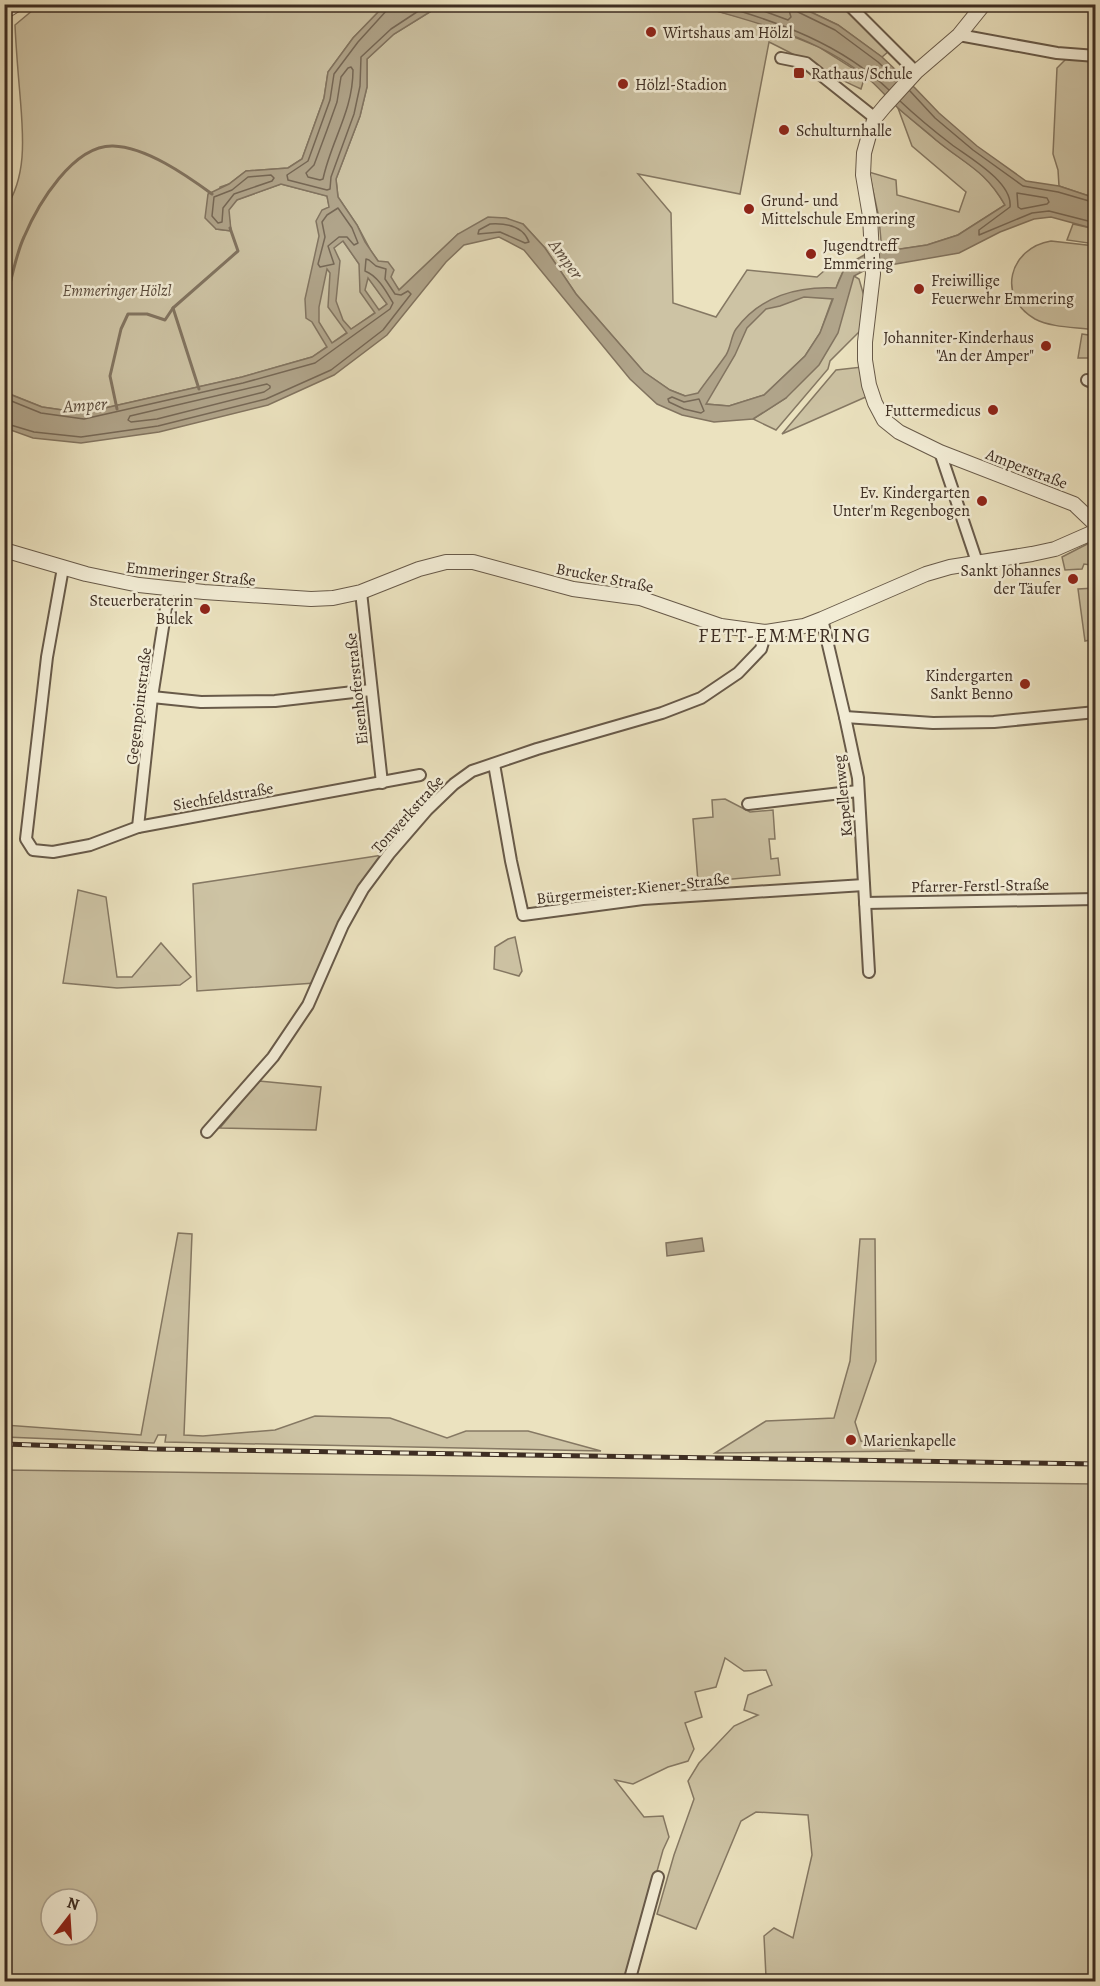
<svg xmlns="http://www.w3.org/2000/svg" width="1100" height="1986" viewBox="0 0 1100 1986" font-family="Alegreya,serif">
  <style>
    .green { fill: #cdc3a4; stroke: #857863; stroke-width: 1.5; fill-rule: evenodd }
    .water { fill: #b0a48a; stroke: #827460; stroke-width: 1.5; fill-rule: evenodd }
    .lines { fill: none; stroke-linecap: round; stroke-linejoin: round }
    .shore { stroke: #766856; stroke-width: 1.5 }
    .stream { stroke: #827460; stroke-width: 3 }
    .minor-casing { stroke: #685a49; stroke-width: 14 }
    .tertiary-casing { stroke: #685a49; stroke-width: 16 }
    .minor { stroke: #f2ecd5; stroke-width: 10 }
    .tertiary { stroke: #f2ecd5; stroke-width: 14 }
    .rail-casing { stroke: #3d2d22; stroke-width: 5 }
    .rail { stroke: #f2ecd5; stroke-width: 3; stroke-dasharray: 9; stroke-linecap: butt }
    .poi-dot { fill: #8f2418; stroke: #f2ecd5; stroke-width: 2 }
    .labels { text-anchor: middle; stroke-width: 5; stroke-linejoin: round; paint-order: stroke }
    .poi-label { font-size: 16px; fill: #3d2d22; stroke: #f2ecd5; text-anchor: start }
    .park-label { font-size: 16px; font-style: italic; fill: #5a4b3c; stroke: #f2ecd5 }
    .street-label { font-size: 16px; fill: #3d2d22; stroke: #f2ecd5 }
    .water-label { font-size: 18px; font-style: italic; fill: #5a4b3c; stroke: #f2ecd5 }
    .quarter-label { font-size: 20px; letter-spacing: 1.5px; fill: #3d2d22; stroke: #f2ecd5 }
  </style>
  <rect width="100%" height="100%" fill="#ebe2bf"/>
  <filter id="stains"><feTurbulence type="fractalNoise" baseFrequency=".00333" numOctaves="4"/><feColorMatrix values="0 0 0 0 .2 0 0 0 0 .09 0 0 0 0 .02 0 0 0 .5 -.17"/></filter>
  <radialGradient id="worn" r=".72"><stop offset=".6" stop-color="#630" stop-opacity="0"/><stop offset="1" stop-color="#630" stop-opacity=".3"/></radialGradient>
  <g class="green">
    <path d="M39 5H385L353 38 328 72 324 98 302 159 288 168 246 171 229 184 220 187 216 229 231 231 228 210 236 200 281 184 327 196 334 228 387 304 312 357 242 377 83 413 42 407 5 392V209C28 176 23 133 20 95 18 72 16 48 15 25Z"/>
    <path d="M441 5H694L755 21 819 47 865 76 861 89C830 75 800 57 769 42L740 194 638 174 671 213 673 303 716 317 747 270 817 277 832 264 846 265 839 280 820 333 805 356 764 395 729 406 706 404 670 390 644 372 576 294 545 248 523 224 458 234 399 290 371 251 357 225 338 197 336 179 360 116 367 87V59L394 34Z"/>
    <polygon points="796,5 843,5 889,51 882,57 838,25"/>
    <polygon points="1067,58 1095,60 1095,198 1059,186 1058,170 1053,154 1057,68"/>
    <path d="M898 108C915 122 931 137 949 150 976 170 987 174 1005 205L958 235 927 245 882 252 879 218 869 172 896 180 897 195 959 212 966 192 912 146Z"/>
    <polygon points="1073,224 1095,229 1095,244 1067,240"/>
    <path d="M1051 241 1095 246V330C1077 327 1052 328 1035 319 996 297 1009 248 1051 241Z"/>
    <polygon points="854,276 859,279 866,303 863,328 830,361 828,369 776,430 753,419 786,398"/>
    <polygon points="1082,334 1095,336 1095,358 1078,358"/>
    <polygon points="862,367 868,396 782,434 836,370"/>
    <polygon points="1095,540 1095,568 1091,565 1084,564 1082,569 1065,570 1062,557"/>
    <polygon points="1095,588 1095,639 1085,641 1078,589"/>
    <polygon points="725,799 750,812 773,810 775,839 769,839 771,859 778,858 780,875 698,882 693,819 713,817 712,800"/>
    <polygon points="383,855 315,983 197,991 193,884"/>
    <polygon points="78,890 106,897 117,977 132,977 161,943 191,977 180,985 117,988 63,983"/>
    <polygon points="515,937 522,971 519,976 494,969 495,947 508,939"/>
    <polygon points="259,1081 321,1087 316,1130 220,1128"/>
    <polygon points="178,1233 192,1234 184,1435 203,1436 275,1430 315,1416 390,1418 447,1438 466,1431 528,1431 601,1451 165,1442 166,1435 158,1435 154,1443 5,1437 5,1425 141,1435"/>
    <polygon points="860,1239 875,1239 876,1361 855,1422 861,1441 915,1451 715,1453 766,1421 834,1418 850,1361"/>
    <path d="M4 1470 1095 1484V1981H772L766 1977 764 1936 774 1928 793 1938 812 1855 808 1815 756 1812 741 1821 696 1929 657 1914 674 1855 694 1799 688 1781 699 1763 734 1726 758 1715 744 1710 748 1695 772 1685 766 1670 744 1671 725 1658 716 1687 695 1692 702 1717 685 1723 694 1749 688 1761 668 1767 633 1784 615 1780 644 1817 663 1816 669 1837 663 1850 626 1981H5ZM51 1899H87V1935H51Z"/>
  </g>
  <g class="water">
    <path d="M385 5H441L394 34 367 59V87L360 116 336 179 338 197 357 225 365 242 378 261 388 262 394 270 391 277 399 290 458 234 488 217 506 218 523 224 545 248 576 294 644 372 670 390 685 396 698 393C707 380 717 368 726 355 731 347 731 336 736 329 760 296 798 286 836 288L846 265 866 254 927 245 958 235 1005 205C985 170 965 164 936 140 924 129 910 119 898 108 887 98 877 85 865 76 816 37 753 21 694 5H796L838 25 882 57 915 88 939 113 977 146 1026 181 1059 186 1095 198V229L1051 217 1034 219 1000 232 959 253 867 269 854 276 838 333 819 365 786 398 753 419 714 422 682 415 657 404 630 379 524 250 499 237 464 245 446 262 387 335 334 375 268 405 159 432 81 443 33 438 5 428 4 392 42 407 83 413 242 377 312 357 327 347 312 322 306 318 305 299 319 236 316 221 322 210 329 207 327 196 281 184 237 200 229 210 231 231 216 229 205 218 208 194 229 184 246 171 288 168 302 159 324 98 328 72 353 38ZM343 241 359 264 360 292 375 313 351 329 343 320 336 301 340 261 334 248ZM327 269 330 273 328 307 347 333 332 343 319 322V307ZM368 278 387 304 379 310 365 290ZM804 297 833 299 820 333 805 356 764 395 729 406 706 404 735 355 747 328 766 309 780 306Z"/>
    <polygon points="702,1238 704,1251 667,1256 666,1243"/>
  </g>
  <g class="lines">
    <g class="shore">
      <polyline points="389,4 387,10 358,42 334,74 330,100 308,161 287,175 288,180 327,190 330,189 331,177 354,114 360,86 361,57 391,29 429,4"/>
      <path d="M716 4C779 22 841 44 889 90"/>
      <polyline points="745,4 788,20 791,17 787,4"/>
      <polyline points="795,4 798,12 835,30 878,62 897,80"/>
      <path d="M351 67 353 70C353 111 331 141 323 179L320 180 308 177 306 173 314 165 327 130 337 102 341 77 348 68Z"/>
      <polyline points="910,91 935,118 973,150 1023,186 1058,192 1096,203"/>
      <path d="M900 101C916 116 934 131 951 144 968 157 1013 182 1010 207L979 230V235L1032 213 1049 211 1096 223"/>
      <polygon points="271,175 274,178 272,181 234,194 223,208 222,222 218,223 212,216 214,197 232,190 248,177"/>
      <polygon points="1017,193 1047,198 1049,202 1047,204 1021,209 1018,207"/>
      <polygon points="338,208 352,228 358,243 354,245 347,237 339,237 328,246 334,264 320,267 318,264 325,237 322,222 327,215"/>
      <path d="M490 224C506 223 523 226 529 242L525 243 500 232 478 234 479 230Z"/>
      <polygon points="267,384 270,386 270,388 264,392 157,419 131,422 128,420 130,416"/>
      <polygon points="672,397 684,402 699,399 704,411 701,413 684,409 669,402 668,399"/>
      <path d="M4 398 41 413 84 419 243 383 315 363 390 309 393 303C386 291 378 276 365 271L366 259 369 260 376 266 386 269 385 279 395 294 401 295 408 291 411 294 383 330 331 370 266 399 158 426 81 437 34 432 4 423"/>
    </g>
    <g class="stream">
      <path d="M4 308C10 287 15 256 24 237 38 204 73 145 113 146 146 147 186 175 212 194"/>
      <polyline points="173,308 199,389"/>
      <polyline points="4,339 8,367 4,372"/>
      <polyline points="117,409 110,376 121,329 128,314 147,314 165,320 173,308 238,251 230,228"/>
    </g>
    <g class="minor-casing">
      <g id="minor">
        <polyline points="848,4 916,72"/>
        <polyline points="959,35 1057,53 1096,56"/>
        <polyline points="781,58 806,63 875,118"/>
        <polyline points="1087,380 1096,384"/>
        <polyline points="940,452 977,562"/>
        <polyline points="63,568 47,657 26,839 33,850 53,852 90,845 138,827 420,775"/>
        <polyline points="361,592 382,783"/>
        <polyline points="822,619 845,717 858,778 869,972"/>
        <polyline points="152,697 201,702 275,701 371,690"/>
        <polyline points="845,717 933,723 994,722 1096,712"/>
        <polyline points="494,764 511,861 523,915 643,899 864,885"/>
        <polyline points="748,804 858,791"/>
        <polyline points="138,827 152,697 169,589"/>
        <polyline points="865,903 1096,899"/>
        <polyline points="207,1132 273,1057 308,1005 343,925 363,889 389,854 427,810 454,784 472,771 537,749 662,713 701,698 738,673 761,649 766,632"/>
        <polyline points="629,1982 658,1877"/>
      </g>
    </g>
    <g class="tertiary-casing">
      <g id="tertiary">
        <polyline points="984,4 959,35 916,72 885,106 875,118 869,135 864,153 863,175 870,216 873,274 865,342 865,360 869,385 875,403 884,420 899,432 940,452 1074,504 1096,525"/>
        <polyline points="4,12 17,4"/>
        <polyline points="4,550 86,574 139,585 204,592 311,599 333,598 361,592 419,569 446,562 473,562 573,589 640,598 721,626 766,632 804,626 822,619 926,574 950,567 1032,554 1055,549 1096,531"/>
      </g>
    </g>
    <use href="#minor" class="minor"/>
    <use href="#tertiary" class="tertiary"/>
    <g class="rail-casing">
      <polyline id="rail" points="4,1444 155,1449 1096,1464"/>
    </g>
    <use href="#rail" class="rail"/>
  </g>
  <g class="poi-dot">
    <circle cx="651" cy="32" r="6"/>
    <rect x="793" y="67" width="12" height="12" rx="3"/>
    <circle cx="623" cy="84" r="6"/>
    <circle cx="784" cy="130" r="6"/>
    <circle cx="749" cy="209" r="6"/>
    <circle cx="811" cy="254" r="6"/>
    <circle cx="919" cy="289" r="6"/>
    <circle cx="1046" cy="346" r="6"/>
    <circle cx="993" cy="410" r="6"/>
    <circle cx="982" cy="501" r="6"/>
    <circle cx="1073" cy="579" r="6"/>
    <circle cx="205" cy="609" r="6"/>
    <circle cx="1025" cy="684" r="6"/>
    <circle cx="851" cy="1440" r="6"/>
  </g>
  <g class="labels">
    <g class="poi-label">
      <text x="663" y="38">Wirtshaus am Hölzl</text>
      <text x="811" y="79">Rathaus/Schule</text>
      <text x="635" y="90">Hölzl-Stadion</text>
      <text x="796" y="136">Schulturnhalle</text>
      <text x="761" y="206">Grund- und<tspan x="761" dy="18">Mittelschule Emmering</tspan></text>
      <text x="823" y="251">Jugendtreff<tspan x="823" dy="18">Emmering</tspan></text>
      <text x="931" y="286">Freiwillige<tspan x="931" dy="18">Feuerwehr Emmering</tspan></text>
      <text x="1034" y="343" text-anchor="end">Johanniter-Kinderhaus<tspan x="1034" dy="18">"An der Amper"</tspan></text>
      <text x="981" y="416" text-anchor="end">Futtermedicus</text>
      <text x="970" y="498" text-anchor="end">Ev. Kindergarten<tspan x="970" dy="18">Unter'm Regenbogen</tspan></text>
      <text x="1061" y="576" text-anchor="end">Sankt Johannes<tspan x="1061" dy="18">der Täufer</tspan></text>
      <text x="193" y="606" text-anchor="end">Steuerberaterin<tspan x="193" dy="18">Bulek</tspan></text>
      <text x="1013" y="681" text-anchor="end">Kindergarten<tspan x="1013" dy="18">Sankt Benno</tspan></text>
      <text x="863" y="1446">Marienkapelle</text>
    </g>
    <g class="park-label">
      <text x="117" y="296">Emmeringer Hölzl</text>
    </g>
    <g class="street-label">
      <text transform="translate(1027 468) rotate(21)" y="6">Amperstraße</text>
      <text transform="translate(191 573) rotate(6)" y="6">Emmeringer Straße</text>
      <text transform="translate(605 577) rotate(11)" y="6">Brucker Straße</text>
      <text transform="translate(356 689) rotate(-96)" y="6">Eisenhoferstraße</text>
      <text transform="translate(138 706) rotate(-83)" y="6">Gegenpointstraße</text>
      <text transform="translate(223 796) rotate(-10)" y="6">Siechfeldstraße</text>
      <text transform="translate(842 796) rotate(-96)" y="6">Kapellenweg</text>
      <text transform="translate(407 814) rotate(-48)" y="6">Tonwerkstraße</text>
      <text transform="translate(980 885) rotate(-1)" y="6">Pfarrer-Ferstl-Straße</text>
      <text transform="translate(633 888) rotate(-6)" y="6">Bürgermeister-Kiener-Straße</text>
    </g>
    <g class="water-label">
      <text transform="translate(566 259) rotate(54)" y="6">Amper</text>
      <text transform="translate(85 405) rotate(-4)" y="6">Amper</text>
    </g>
    <g class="quarter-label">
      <text x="785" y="642">FETT-EMMERING</text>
    </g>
  </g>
  <rect width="1100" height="1986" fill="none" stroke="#ebe2bf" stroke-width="24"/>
  <rect x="6" y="6" width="1088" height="1974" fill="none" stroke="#3d2d22" stroke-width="3"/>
  <rect x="12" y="12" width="1076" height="1962" fill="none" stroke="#3d2d22" stroke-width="1.5"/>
  <g transform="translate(69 1917) rotate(17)"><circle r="28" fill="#f2ecd5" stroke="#aaa08d" stroke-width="1.5"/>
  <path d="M0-4.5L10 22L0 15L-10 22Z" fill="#8f2418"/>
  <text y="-9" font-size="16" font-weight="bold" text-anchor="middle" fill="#3d2d22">N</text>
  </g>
  <rect width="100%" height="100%" filter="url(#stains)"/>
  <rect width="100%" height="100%" fill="url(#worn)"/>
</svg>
